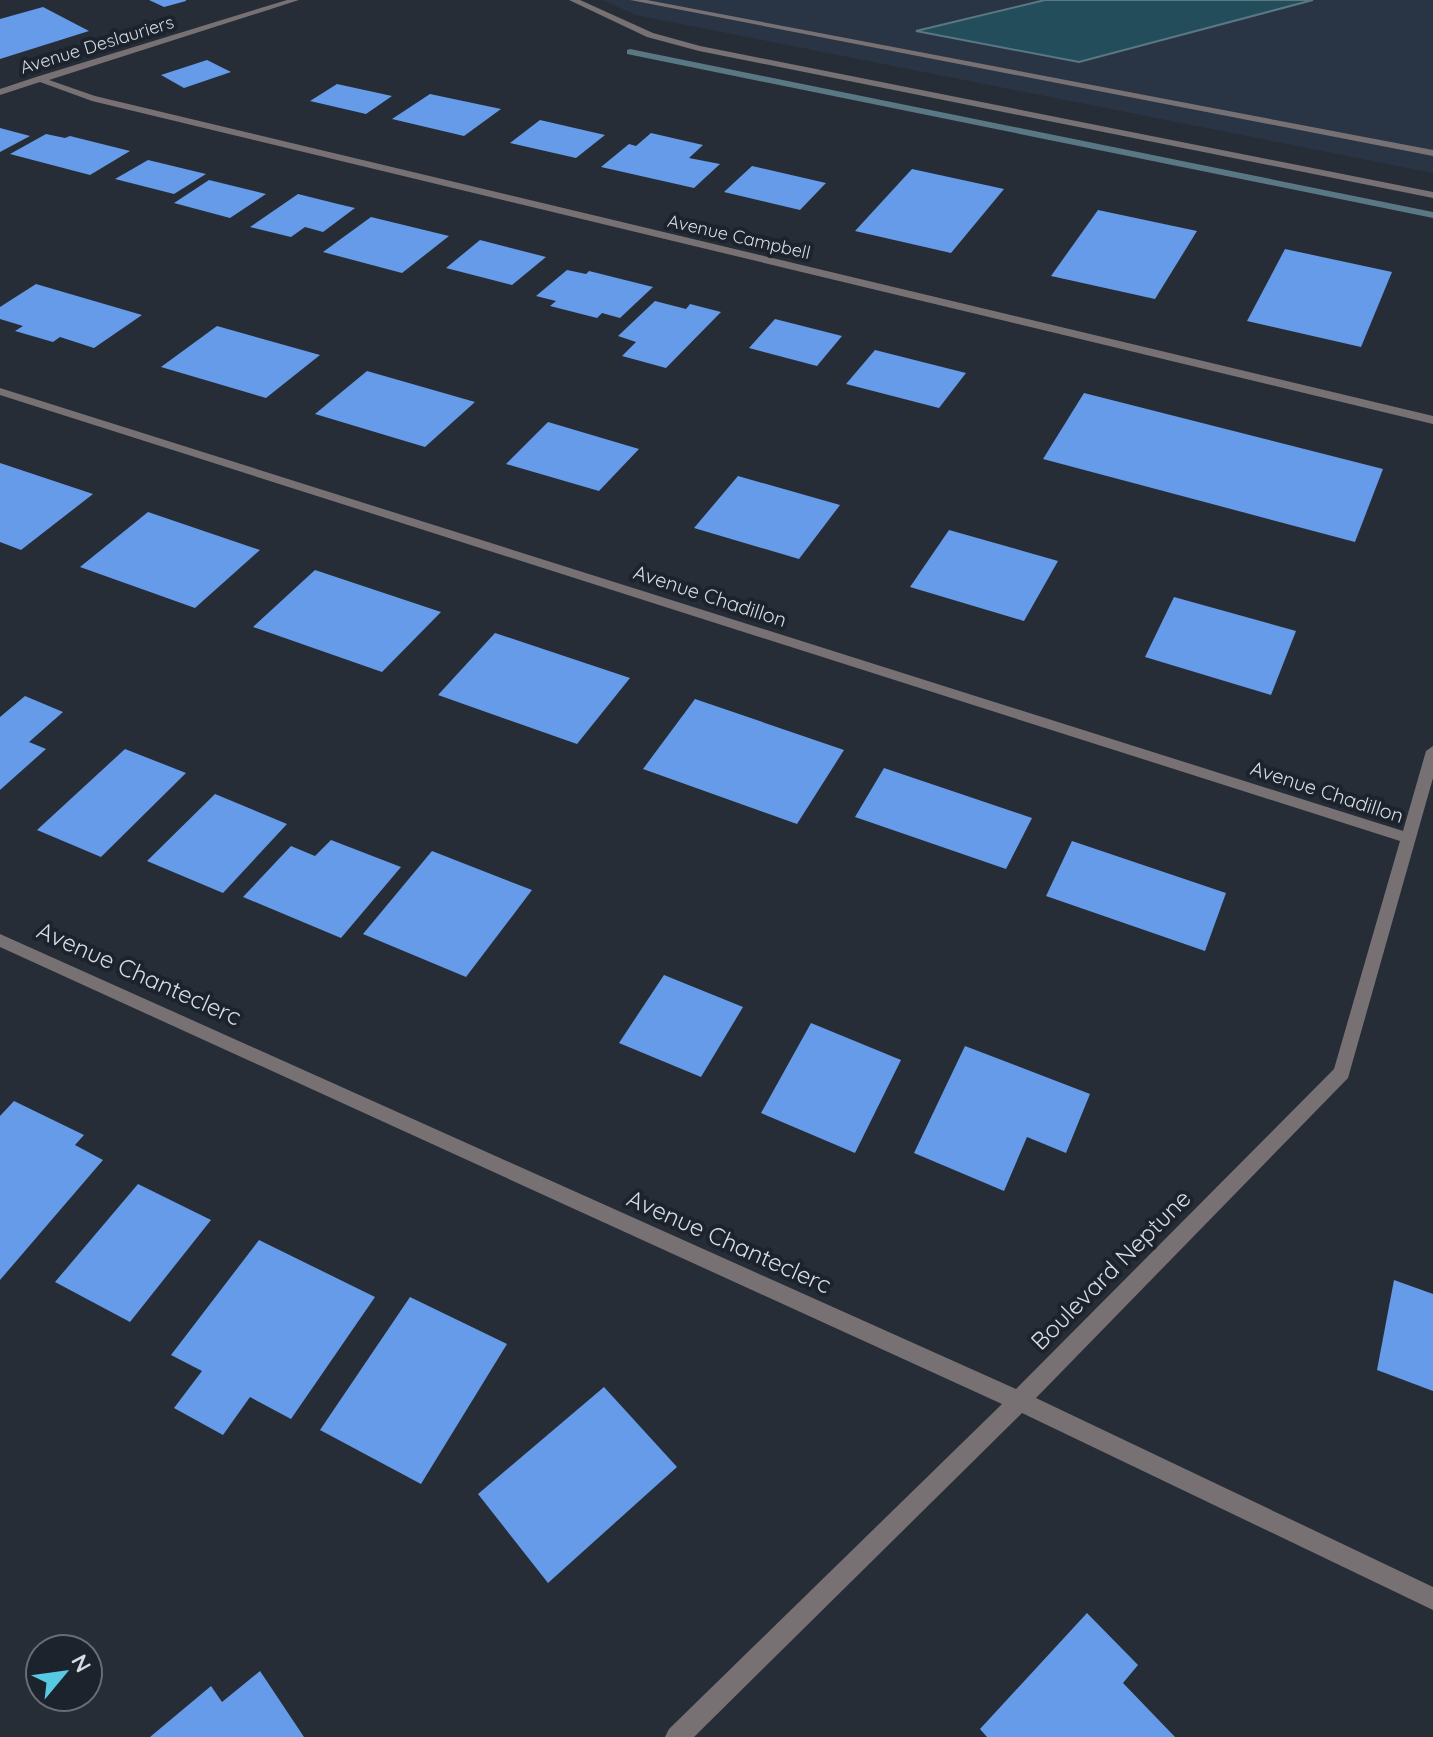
<svg xmlns="http://www.w3.org/2000/svg" width="1433" height="1737" viewBox="0 0 1433 1737" font-family="Quicksand,sans-serif">
  <style>
    .built { fill: #293444 }
    .water { fill: #244d5c; stroke: #5a7884; stroke-width: 2 }
    .lines { fill: none; stroke-linecap: round; stroke-linejoin: round }
    .stream { fill: #5a7884; fill-rule: evenodd }
    .building { fill: #659be9 }
    .lane { fill: #787173; fill-rule: evenodd }
    .street { fill: #787173; fill-rule: evenodd }
    .labels { text-anchor: middle; stroke-width: 8; stroke-linejoin: round; paint-order: stroke }
    .far-street-label { font-size: 18px; fill: #d7dbe2; stroke: #1c232d }
    .street-label { font-size: 20px; fill: #d7dbe2; stroke: #1c232d }
    .near-street-label { font-size: 24px; fill: #d7dbe2; stroke: #1c232d }
  </style>
  <rect width="100%" height="100%" fill="#262d37"/>
  <polygon class="built" points="602,0 1433,0 1433,173 636,15"/>
  <polygon class="water" points="1045,0 1313,0 1079,62 916,31"/>
  <g class="lines">
    <polygon class="stream" points="630,49 1433,212 1433,218 627,54 627,50"/>
  </g>
  <g class="building">
    <polygon points="149,0 186,0 186,1 164,7"/>
    <polygon points="43,7 89,31 0,59 0,19"/>
    <polygon points="207,60 231,72 184,88 161,75"/>
    <polygon points="337,84 392,96 366,114 310,101"/>
    <polygon points="430,94 501,109 464,136 392,119"/>
    <polygon points="540,120 605,135 576,158 510,143"/>
    <polygon points="0,128 30,136 0,152"/>
    <polygon points="651,133 703,145 689,158 720,164 694,188 601,167 629,144 636,146"/>
    <polygon points="46,134 65,138 70,136 130,151 90,175 10,154"/>
    <polygon points="148,160 206,174 174,194 115,179"/>
    <polygon points="752,166 826,183 800,210 724,192"/>
    <polygon points="912,169 1004,189 951,253 855,231"/>
    <polygon points="209,180 266,194 230,218 174,203"/>
    <polygon points="298,194 338,204 355,208 323,232 305,227 291,237 250,227"/>
    <polygon points="1098,210 1197,231 1155,299 1051,276"/>
    <polygon points="371,217 449,236 402,273 323,252"/>
    <polygon points="480,240 546,257 512,285 446,268"/>
    <polygon points="1285,249 1392,272 1361,347 1247,321"/>
    <polygon points="567,270 586,274 589,271 653,287 620,318 602,313 597,318 550,306 556,301 536,296"/>
    <polygon points="36,284 142,315 94,348 60,337 53,342 15,331 23,326 0,319 0,307"/>
    <polygon points="655,301 686,309 690,304 721,312 666,368 622,356 636,342 618,336"/>
    <polygon points="775,319 842,336 817,366 749,348"/>
    <polygon points="217,326 320,355 266,398 161,367"/>
    <polygon points="875,350 966,373 939,408 846,384"/>
    <polygon points="367,371 475,402 425,447 315,414"/>
    <polygon points="1084,393 1383,469 1355,542 1043,459"/>
    <polygon points="548,422 639,449 599,491 506,464"/>
    <polygon points="0,463 93,494 21,550 0,542"/>
    <polygon points="738,476 840,505 799,559 694,528"/>
    <polygon points="148,512 260,550 195,608 80,567"/>
    <polygon points="949,530 1058,561 1024,621 910,587"/>
    <polygon points="315,570 441,612 382,672 253,627"/>
    <polygon points="1174,597 1296,631 1271,695 1145,657"/>
    <polygon points="495,633 630,678 577,744 438,695"/>
    <polygon points="25,696 63,712 29,742 46,749 0,790 0,717"/>
    <polygon points="695,699 844,750 797,824 643,769"/>
    <polygon points="125,749 186,773 101,857 37,830"/>
    <polygon points="884,768 1032,818 1006,869 855,817"/>
    <polygon points="215,794 287,824 223,893 147,861"/>
    <polygon points="331,840 401,867 341,938 243,897 291,846 315,856"/>
    <polygon points="1072,841 1226,893 1205,951 1046,896"/>
    <polygon points="432,851 532,890 466,977 363,934"/>
    <polygon points="664,975 743,1007 701,1077 619,1043"/>
    <polygon points="811,1023 901,1060 855,1153 761,1113"/>
    <polygon points="965,1046 1090,1094 1066,1153 1027,1137 1004,1191 914,1153"/>
    <polygon points="14,1101 84,1135 75,1145 103,1160 0,1280 0,1116"/>
    <polygon points="138,1184 211,1220 130,1322 55,1282"/>
    <polygon points="259,1240 375,1297 291,1419 250,1397 223,1435 174,1408 202,1371 171,1355"/>
    <polygon points="1394,1280 1433,1294 1433,1391 1377,1370"/>
    <polygon points="410,1297 507,1344 421,1484 320,1430"/>
    <polygon points="604,1387 677,1467 548,1583 478,1494"/>
    <polygon points="1087,1613 1138,1665 1123,1683 1175,1737 987,1737 980,1729"/>
    <polygon points="260,1671 304,1737 150,1737 211,1686 222,1702"/>
  </g>
  <g class="lines">
    <g class="lane">
      <polygon points="569,0 580,0 653,33 700,46 1433,192 1433,198 699,51 647,37"/>
      <polygon points="630,0 647,0 1433,150 1433,156"/>
    </g>
    <g class="street">
      <polygon points="287,0 299,0 49,80 95,96 1433,416 1433,424 92,101 40,82 0,95 0,89 36,77"/>
      <polygon points="0,388 1403,831 1426,751 1433,746 1433,778 1348,1078 1036,1398 1433,1587 1433,1610 1022,1413 694,1737 665,1737 669,1729 1002,1404 0,947 0,934 1016,1389 1334,1069 1400,841 0,395"/>
    </g>
  </g>
  <g class="labels">
    <g class="far-street-label">
      <text transform="translate(97 45) rotate(-17)" y="6">Avenue Deslauriers</text>
      <text transform="translate(739 237) rotate(13)" y="6">Avenue Campbell</text>
    </g>
    <g class="street-label">
      <text transform="translate(710 596) rotate(18)" y="7">Avenue Chadillon</text>
      <text transform="translate(1327 792) rotate(18)" y="7">Avenue Chadillon</text>
    </g>
    <g class="near-street-label">
      <text transform="translate(139 974) rotate(24)" y="8">Avenue Chanteclerc</text>
      <text transform="translate(729 1242) rotate(24)" y="8">Avenue Chanteclerc</text>
      <text transform="translate(1111 1270) rotate(-45)" y="8">Boulevard Neptune</text>
    </g>
  </g>
  <g transform="translate(64 1673) rotate(61)"><circle r="38" fill="#1c232d" stroke="#676d75" stroke-width="2"/>
  <path d="M0-6L14 30L0 20L-14 30Z" fill="#57c9e2"/>
  <text y="-12" font-size="22" font-weight="bold" text-anchor="middle" fill="#d7dbe2">N</text>
  </g>
</svg>
